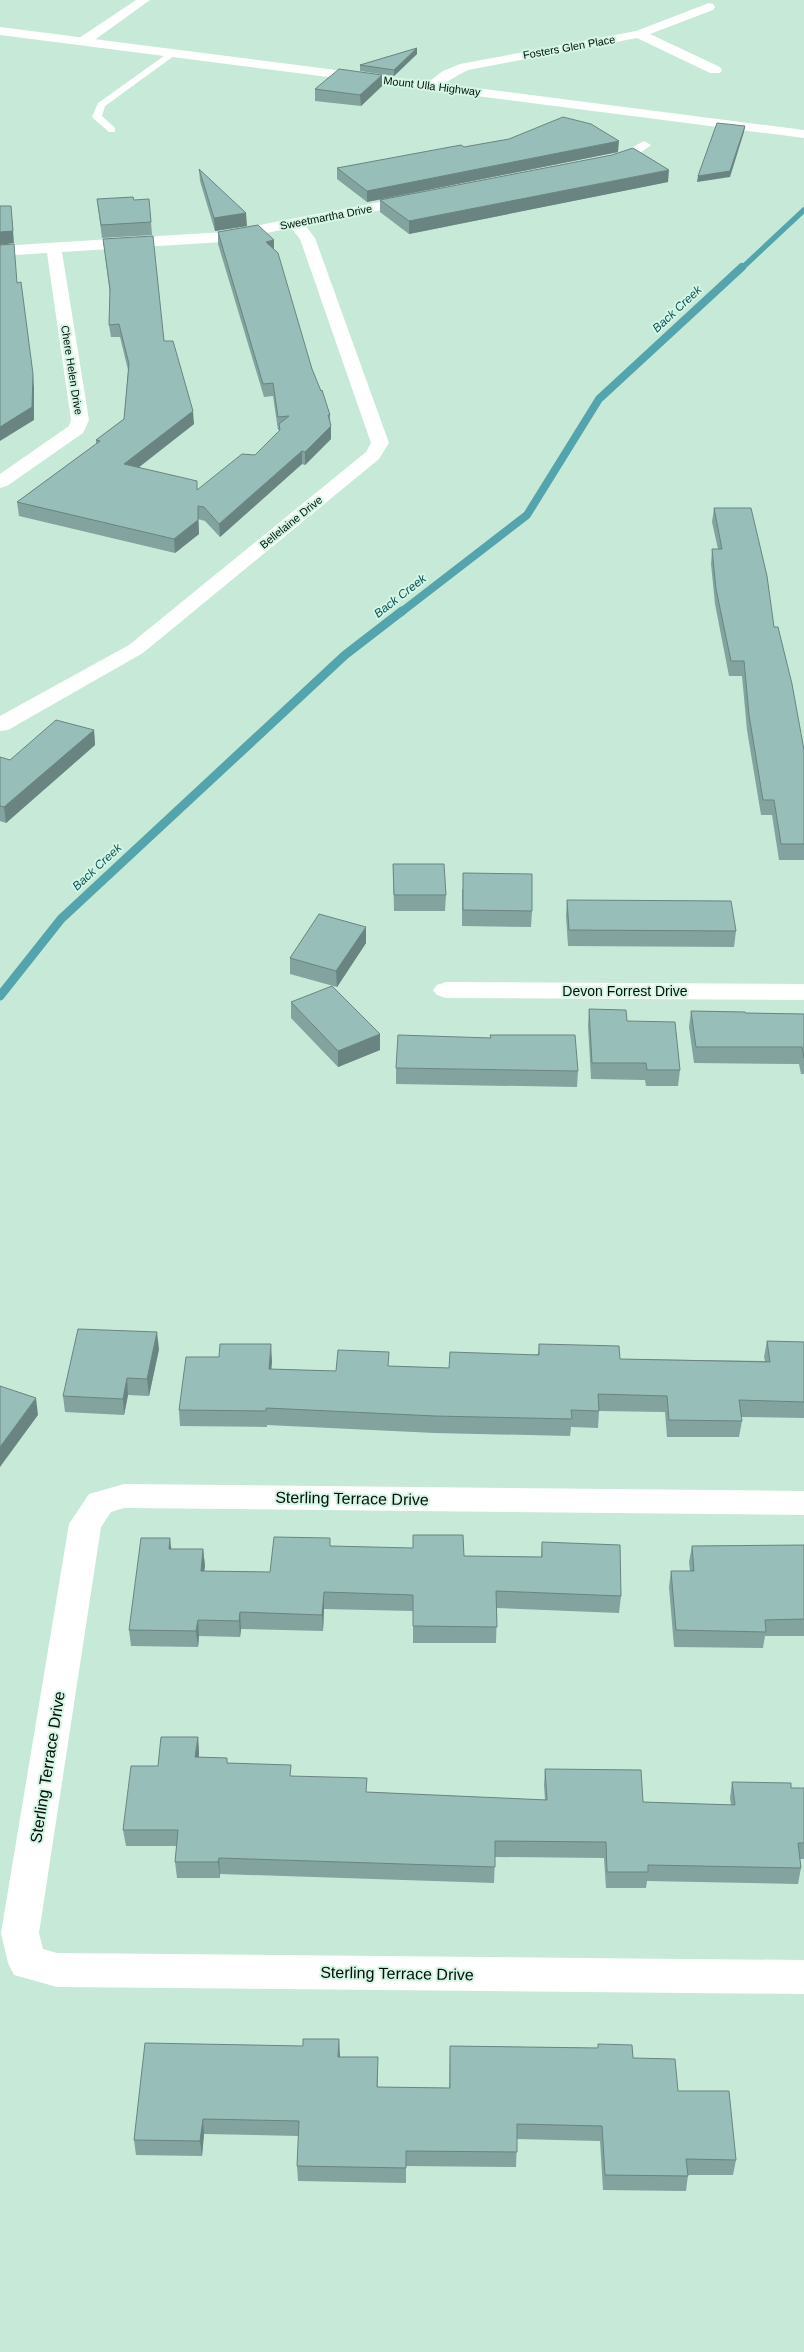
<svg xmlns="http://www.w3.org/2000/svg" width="804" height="2352" viewBox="0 0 804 2352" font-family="Arial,sans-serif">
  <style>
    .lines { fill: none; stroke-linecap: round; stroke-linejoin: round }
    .stream-far2 { stroke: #53a4ad; stroke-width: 5.5 }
    .stream-far1 { stroke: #53a4ad; stroke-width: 8 }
    .stream { stroke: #53a4ad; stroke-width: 9 }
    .service { fill: #fff; fill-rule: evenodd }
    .minor { fill: #fff; fill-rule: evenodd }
    .secondary { fill: #fff; fill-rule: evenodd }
    .wall { fill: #82a39e }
    .shaded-wall { fill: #6a8581 }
    .building { fill: #97beb8; stroke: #6a8581 }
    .labels { text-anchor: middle; stroke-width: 4; stroke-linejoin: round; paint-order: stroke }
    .far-street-label { font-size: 11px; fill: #040f09; stroke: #d4f6e4 }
    .far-water-label { font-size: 12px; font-style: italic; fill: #0b545b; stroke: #d4f6e4 }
    .street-label { font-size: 14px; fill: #040f09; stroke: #d4f6e4 }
    .near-street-label { font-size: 16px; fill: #040f09; stroke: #d4f6e4 }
  </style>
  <rect width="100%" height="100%" fill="#c7e9d7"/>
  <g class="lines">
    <polyline class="stream-far2" points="741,269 804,210"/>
    <polyline class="stream-far1" points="400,613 527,515 599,399 742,267"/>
    <polyline class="stream" points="0,996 61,919 345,655 402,611"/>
    <polygon class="service" points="171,51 178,53 105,106 102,116 115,128 115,132 109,132 94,119 92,117 98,103"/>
    <g class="minor">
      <polygon points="136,0 150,0 89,44 79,44 78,41 79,38"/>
      <path d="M709 3 713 4 715 7 713 10 650 34 720 67 722 70 720 73H710L637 38 468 70C457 75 435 91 425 89L423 86 443 71 460 64 636 31Z"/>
      <polygon points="644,141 651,145 632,159 601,167 594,163 596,160 622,153"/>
      <polygon points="417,195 424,199 422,202 305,225 315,238 389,443 379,459 143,653 8,730 0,731 0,716 129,645 366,452 371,443 300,239 291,228 223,242 62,252 89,420 83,433 7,486 0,488 0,474 69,426 71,420 47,253 0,256 0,246 223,232"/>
      <polygon points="446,982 804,984 804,1000 446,998 437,995 433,990 437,985"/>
      <polygon points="124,1484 804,1491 804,1515 124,1508 111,1512 101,1527 39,1933 43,1949 57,1953 804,1960 804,1994 57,1987 14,1975 8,1963 1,1933 69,1524 89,1494"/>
    </g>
    <polygon class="secondary" points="0,27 804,130 804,138 0,35"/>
  </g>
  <g class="wall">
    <polygon points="417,48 417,54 394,76 360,71 360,65"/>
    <polygon points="382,86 361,106 315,101 315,89"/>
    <polygon points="464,147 618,152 367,202 337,179 337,168"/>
    <polygon points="199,169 247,226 215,231 200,181"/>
    <polygon points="668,182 409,234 380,212 380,200"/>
    <polygon points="97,199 134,200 151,222 152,235 102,238"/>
    <polygon points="218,232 274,240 274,249 312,369 330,415 331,439 305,465 302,464 220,537 205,521 198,519 199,534 175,553 19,516 17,502 96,444 96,440 124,419 128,370 120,337 111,337 109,325 110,294 103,239 164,341 194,424 138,468 198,490 255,455 279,431 279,430 278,430 273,396 264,397 218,244"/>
    <polygon points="714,508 774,627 804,750 804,860 779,860 772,815 761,815 747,730 742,676 729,676 715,604 711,564 712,549 718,549 712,522"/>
    <polygon points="94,730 95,745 6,823 0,821 0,757 10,760"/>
    <polygon points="393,864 446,895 445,911 394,911"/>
    <polygon points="462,889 532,911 531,927 462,926"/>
    <polygon points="567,900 736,931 734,947 568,946 566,916"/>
    <polygon points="366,927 366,943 337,987 290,974 290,958"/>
    <polygon points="291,1002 380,1034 380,1050 338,1067 291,1018"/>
    <polygon points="589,1009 627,1021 680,1070 678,1086 646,1086 645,1080 591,1079 588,1026"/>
    <polygon points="691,1011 745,1013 804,1014 804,1074 801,1074 799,1064 694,1063 689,1027"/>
    <polygon points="396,1068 578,1071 577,1087 396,1084"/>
    <polygon points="767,1341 804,1342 804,1418 741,1417 742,1421 739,1437 667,1437 665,1412 599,1411 598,1428 571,1427 570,1436 435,1433 267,1425 267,1427 180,1426 179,1410 272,1361 271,1369 336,1371 390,1366 449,1368 538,1354 539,1344 620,1359 765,1361 764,1357"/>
    <polygon points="159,1349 149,1396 128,1395 124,1415 65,1412 63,1396"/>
    <polygon points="330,1538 330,1546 464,1556 541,1557 542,1542 621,1596 619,1613 497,1608 496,1643 413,1643 413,1611 324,1609 323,1631 241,1629 240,1637 199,1636 198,1647 131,1646 129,1630 171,1549 203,1549 205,1566 204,1571 270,1572"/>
    <polygon points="804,1545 804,1636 765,1636 763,1648 674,1647 669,1587 671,1571 690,1571 689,1562 692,1546"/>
    <polygon points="198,1737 199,1753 199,1757 227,1758 227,1763 367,1792 545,1800 544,1785 545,1769 643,1802 731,1805 730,1798 732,1782 791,1788 804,1788 804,1859 800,1859 801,1868 798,1884 647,1881 646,1888 606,1888 604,1858 495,1857 494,1883 220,1874 220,1878 177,1878 175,1862 177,1846 126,1846 123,1830 158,1766"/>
    <polygon points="598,2044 633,2058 678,2091 736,2160 733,2175 688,2175 686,2191 603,2190 600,2141 517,2139 516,2167 406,2166 406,2183 298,2181 297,2166 299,2136 204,2134 202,2156 136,2155 134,2140 340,2057 378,2072 377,2087 449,2088 450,2046 598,2048"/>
  </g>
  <g class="shaded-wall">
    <polygon points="417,48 417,54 394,76 394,70"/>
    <polygon points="382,75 382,86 361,106 360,95"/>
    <polygon points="745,126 744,132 730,177 697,182 698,176"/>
    <polygon points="619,141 618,152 367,202 367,191"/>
    <polygon points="669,170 668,182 409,234 409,221"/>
    <polygon points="246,213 247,226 215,231 214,218"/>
    <polygon points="12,218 14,243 0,245 0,232"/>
    <polygon points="274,240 274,252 266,242"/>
    <polygon points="33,374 34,388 34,420 0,441 0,427"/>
    <polygon points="193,411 194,424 125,478 124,464"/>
    <polygon points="331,426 331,439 305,465 305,452"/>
    <polygon points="302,451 302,464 220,537 219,524"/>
    <polygon points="198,506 199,534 175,553 174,539"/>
    <polygon points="94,730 95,745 6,823 4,807"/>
    <polygon points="366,927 366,943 337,987 336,971"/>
    <polygon points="380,1034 380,1050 338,1067 338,1051"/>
    <polygon points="157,1332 159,1349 149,1396 147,1379"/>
    <polygon points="271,1344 272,1361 270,1386 269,1369"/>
    <polygon points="127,1378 128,1395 124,1415 123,1399"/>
    <polygon points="36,1398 38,1415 0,1467 0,1447"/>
    <polygon points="170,1538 172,1555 169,1549"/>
    <polygon points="203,1549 205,1566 202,1587 201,1571"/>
    <polygon points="324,1592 324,1609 323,1631 322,1615"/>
    <polygon points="240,1612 241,1629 240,1637 239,1621"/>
    <polygon points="198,1620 199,1636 198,1647 196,1631"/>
    <polygon points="198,1737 199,1753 197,1774 195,1757"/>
    <polygon points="219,1858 220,1874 220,1878 218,1862"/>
    <polygon points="339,2039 340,2055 339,2072 338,2057"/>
    <polygon points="378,2057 378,2072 377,2102 377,2087"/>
    <polygon points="203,2119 204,2134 202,2156 200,2141"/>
  </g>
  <g class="building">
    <polygon points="417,48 394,70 360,65"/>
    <polygon points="339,69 382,75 360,95 315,89"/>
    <polygon points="563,117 591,124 619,141 367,191 337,168 461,145 464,147 509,139"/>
    <polygon points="717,123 745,126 730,171 698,176"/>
    <polygon points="633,148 669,170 409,221 380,200 612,155"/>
    <polygon points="199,169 246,213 214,218"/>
    <polygon points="133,197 134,200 149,199 151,222 101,225 97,199"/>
    <polygon points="0,206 11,206 13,231 0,232"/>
    <polygon points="258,225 274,240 266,242 278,253 312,369 321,391 322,390 330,415 328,415 331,426 305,452 302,451 219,524 204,507 198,506 198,520 174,539 17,502 100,441 96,440 124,419 129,364 119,324 109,325 110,289 103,239 153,236 164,341 173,341 193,411 124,464 197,481 197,490 242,454 255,455 280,430 279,424 289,416 278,417 273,383 263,384 218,232"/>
    <polygon points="14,244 17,283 21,282 33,374 32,407 0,427 0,245"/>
    <polygon points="714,508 751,508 767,576 774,627 778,627 792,684 804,750 804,844 781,844 774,800 763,800 749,715 744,661 731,661 716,589 712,549 722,549"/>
    <polygon points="56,720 94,730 4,807 0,806 0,757 10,760"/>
    <polygon points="393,864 444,864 446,895 394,895"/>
    <polygon points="463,873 532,874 532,911 463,910"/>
    <polygon points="567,900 731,901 736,931 569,930"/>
    <polygon points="319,914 366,927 336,971 290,958"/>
    <polygon points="332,986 380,1034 338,1051 291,1002"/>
    <polygon points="589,1009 626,1010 627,1021 675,1022 680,1070 647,1070 646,1063 592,1063"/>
    <polygon points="691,1011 745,1012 745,1013 804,1014 804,1058 802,1047 696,1047"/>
    <polygon points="398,1035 491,1038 490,1035 575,1035 578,1071 396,1068"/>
    <polygon points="78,1329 157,1332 147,1379 127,1378 123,1399 63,1396"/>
    <polygon points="767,1341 804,1342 804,1402 739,1400 742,1421 669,1420 667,1396 598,1394 599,1411 571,1410 572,1419 435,1416 266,1408 266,1411 179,1410 186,1357 219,1357 220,1344 271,1344 269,1369 336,1371 338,1350 389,1352 388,1366 449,1368 450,1352 539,1355 539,1344 619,1346 620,1359 770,1362"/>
    <polygon points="0,1386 36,1398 0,1447"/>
    <polygon points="413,1535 463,1535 464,1556 542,1557 542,1542 620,1545 621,1596 496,1591 497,1627 413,1626 413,1595 324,1592 322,1615 240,1612 239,1621 198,1620 196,1631 129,1630 141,1538 170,1538 169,1549 203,1549 201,1571 270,1572 274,1537 330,1538 330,1546 413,1548"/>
    <polygon points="804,1545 804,1619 765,1620 766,1632 676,1630 671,1571 694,1571 692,1546"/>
    <polygon points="161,1737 198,1737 195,1757 227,1758 227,1763 291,1765 290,1776 367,1778 366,1792 547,1800 545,1769 641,1770 643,1802 735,1805 732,1782 791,1783 791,1788 804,1788 804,1843 798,1843 801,1868 648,1865 648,1872 607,1872 606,1842 495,1841 495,1867 219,1858 218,1862 175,1862 178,1830 123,1830 131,1766 158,1766"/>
    <polygon points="303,2039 339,2039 338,2057 378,2057 377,2087 450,2088 450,2046 598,2048 598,2044 632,2045 633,2058 675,2059 678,2091 729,2091 736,2160 686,2159 688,2176 605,2175 602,2126 517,2124 517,2152 406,2151 406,2168 297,2166 299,2121 203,2119 200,2141 134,2140 145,2043 303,2046"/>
  </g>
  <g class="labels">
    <g class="far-street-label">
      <text transform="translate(569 47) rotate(-10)" y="4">Fosters Glen Place</text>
      <text transform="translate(432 86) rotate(7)" y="4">Mount Ulla Highway</text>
      <text transform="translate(326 217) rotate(-11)" y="4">Sweetmartha Drive</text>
      <text transform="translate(72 370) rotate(81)" y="4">Chere Helen Drive</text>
      <text transform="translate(291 522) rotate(-39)" y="4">Bellelaine Drive</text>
    </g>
    <g class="far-water-label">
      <text transform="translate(677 309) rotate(-43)" y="4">Back Creek</text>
      <text transform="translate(400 596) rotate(-38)" y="4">Back Creek</text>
      <text transform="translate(97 867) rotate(-43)" y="4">Back Creek</text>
    </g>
    <g class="street-label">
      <text x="625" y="996">Devon Forrest Drive</text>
    </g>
    <g class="near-street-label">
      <text transform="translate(352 1498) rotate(1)" y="6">Sterling Terrace Drive</text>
      <text transform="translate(47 1767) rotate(-81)" y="6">Sterling Terrace Drive</text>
      <text transform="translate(397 1973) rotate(1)" y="6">Sterling Terrace Drive</text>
    </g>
  </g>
</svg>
